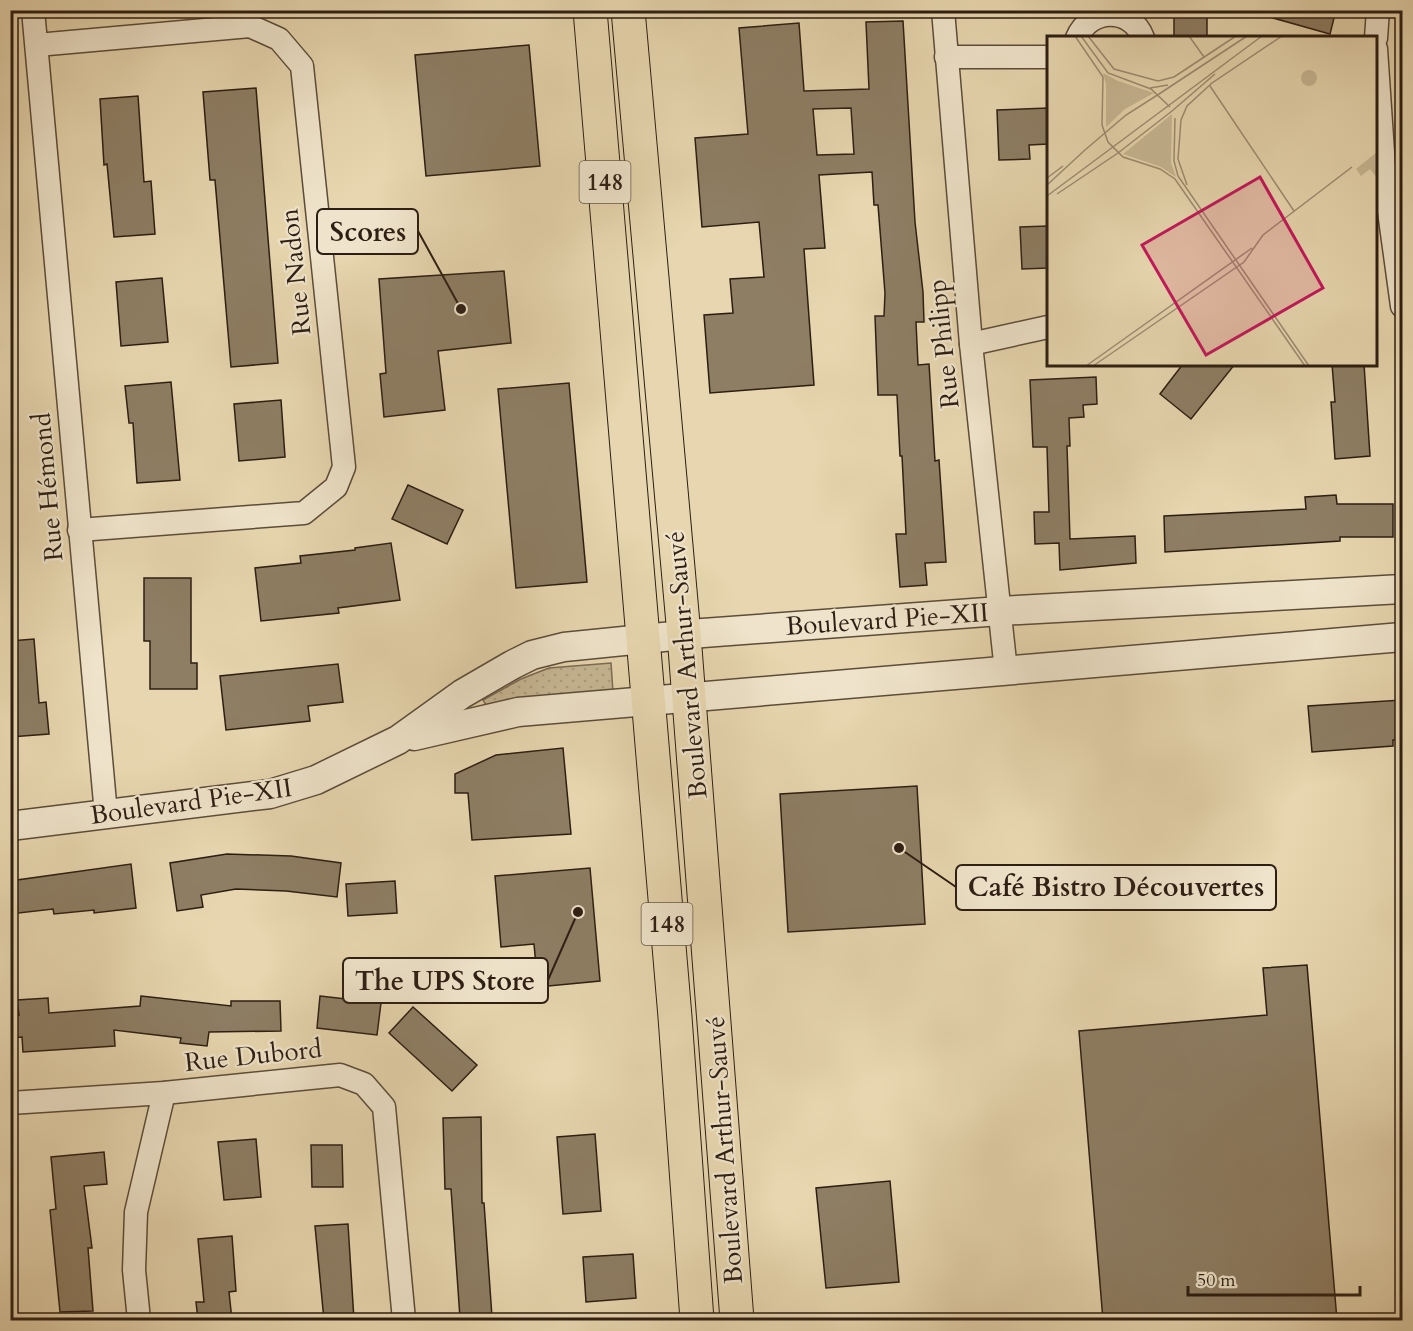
<svg xmlns="http://www.w3.org/2000/svg" width="1413" height="1331" viewBox="0 0 1413 1331" font-family="Cardo,serif">
  <style>
    .green { fill: url(#green-dots); stroke: #7a6a54; stroke-width: 1.5 }
    .building { fill: #8e7e64; stroke: #2d1e13; stroke-width: 1.5; fill-rule: evenodd }
    .lines { fill: none; stroke-linecap: round; stroke-linejoin: round }
    .minor-casing { stroke: #5c4c3a; stroke-width: 25 }
    .tertiary-casing { stroke: #5c4c3a; stroke-width: 31 }
    .primary-casing { stroke: #2d1e13; stroke-width: 35 }
    .minor { stroke: #efe4cb; stroke-width: 22 }
    .tertiary { stroke: #efe4cb; stroke-width: 28 }
    .primary { stroke: #e7d6af; stroke-width: 33 }
    .labels { text-anchor: middle; stroke-width: 4.5; stroke-linejoin: round; paint-order: stroke }
    .shield { fill: #efe4cb; stroke: #67594a; stroke-width: 1.5 }
    .shield-label { font-size: 24px; font-weight: bold; fill: #2d1e13 }
    .street-label { font-size: 26px; fill: #2d1e13; stroke: #efe4cb }
    .inset-road { fill: none; stroke: #9d8c71; stroke-width: 1.5 }
    .view { fill: #c2185b; fill-opacity: 0.15; stroke: #c2185b; stroke-width: 3 }
    .inset-edge { fill: none; stroke: #2d1e13; stroke-width: 3 }
    .leader { fill: none; stroke: #2d1e13; stroke-width: 2 }
    .callout-dot { fill: #2d1e13; stroke: #efe4cb; stroke-width: 2 }
    .callout { fill: #efe4cb; stroke: #2d1e13; stroke-width: 2 }
    .callout-label { font-size: 27px; text-anchor: middle; font-weight: bold; fill: #2d1e13 }
  </style>
  <defs>
    <pattern id="green-dots" width="8" height="8" patternUnits="userSpaceOnUse" patternTransform="scale(1.5)"><rect width="8" height="8" fill="#c7b794"/><path d="M2 2h.1M6 6h.1" fill="none" stroke="#ab9d7f" stroke-width="1.8" stroke-linecap="round"/></pattern>
  </defs>
  <rect width="100%" height="100%" fill="#e7d6af"/>
  <filter id="stains"><feTurbulence type="fractalNoise" baseFrequency=".00333" numOctaves="4"/><feColorMatrix values="0 0 0 0 .2 0 0 0 0 .09 0 0 0 0 .02 0 0 0 .5 -.17"/></filter>
  <radialGradient id="worn" r=".72"><stop offset=".6" stop-color="#630" stop-opacity="0"/><stop offset="1" stop-color="#630" stop-opacity=".3"/></radialGradient>
  <polygon class="green" points="611,663 613,692 486,705 483,700 521,679 549,668"/>
  <g class="building">
    <polygon points="1267,10 1336,10 1330,34 1266,16"/>
    <rect x="1174" y="12" width="33" height="26"/>
    <path d="M903 21 915 222 923 292 924 322H916L918 365 929 364 935 461 939 460 946 562 925 563 927 585 900 587 896 534H906L902 456H900L897 395H878L875 316H884L885 293 878 205H874L872 172 819 175 825 248 804 249 814 385 710 393 704 315 733 313 730 279 764 277 759 222 702 227 695 138 748 134 739 28 799 23 804 91 869 89 866 22ZM851 108 854 154 817 155 813 109Z"/>
    <polygon points="529,45 540,166 426,176 415,55"/>
    <polygon points="256,88 278,363 231,367 215,180 210,180 203,92"/>
    <polygon points="138,96 144,182 151,181 155,234 114,237 107,164 104,165 100,99"/>
    <polygon points="1048,108 1048,144 1029,145 1030,159 999,160 997,110"/>
    <polygon points="1048,226 1048,268 1022,269 1020,227"/>
    <polygon points="504,271 511,343 438,351 445,410 384,417 380,374 386,373 379,279"/>
    <polygon points="162,278 168,342 121,346 116,282"/>
    <polygon points="1183,364 1235,364 1191,419 1160,394"/>
    <polygon points="1332,364 1364,364 1370,456 1335,459 1331,402 1335,402"/>
    <polygon points="1096,377 1097,404 1083,405 1084,417 1069,418 1070,446 1067,446 1070,539 1135,536 1136,563 1060,570 1059,543 1035,544 1034,512 1049,512 1047,447 1033,447 1030,380"/>
    <polygon points="171,382 180,480 137,483 133,423 129,423 125,386"/>
    <polygon points="569,383 587,582 516,588 498,389"/>
    <polygon points="281,400 285,457 239,461 234,404"/>
    <polygon points="408,485 463,510 447,544 392,519"/>
    <polygon points="1336,495 1337,504 1393,504 1393,537 1340,537 1340,541 1165,552 1164,516 1306,509 1305,497"/>
    <polygon points="391,543 400,600 338,608 339,613 261,621 255,568 301,563 300,556 355,550 355,548"/>
    <polygon points="144,578 191,578 191,663 197,663 197,689 150,689 150,641 144,641"/>
    <polygon points="34,639 39,703 46,702 49,734 10,737 10,641"/>
    <polygon points="338,664 343,702 308,706 310,721 226,730 220,676"/>
    <polygon points="1402,700 1402,740 1393,740 1393,746 1312,752 1308,706"/>
    <polygon points="563,748 571,834 472,840 468,793 455,793 455,774 496,755"/>
    <polygon points="917,786 925,924 788,932 780,794"/>
    <polygon points="227,854 291,856 341,863 337,897 286,891 236,889 201,895 203,907 177,911 170,863"/>
    <polygon points="131,864 136,908 94,913 94,910 54,914 53,909 10,914 10,881"/>
    <polygon points="590,868 600,981 538,987 534,944 501,947 495,876"/>
    <polygon points="395,881 397,913 348,916 346,884"/>
    <polygon points="1307,965 1337,1320 1103,1320 1079,1031 1267,1015 1263,968"/>
    <polygon points="141,996 231,1006 231,1001 280,1001 281,1031 209,1032 207,1046 180,1043 181,1038 114,1030 115,1046 23,1052 22,1037 10,1038 10,1016 19,1015 17,1000 48,998 49,1013 140,1006"/>
    <polygon points="320,996 381,1003 377,1035 317,1028"/>
    <polygon points="413,1007 477,1065 452,1091 389,1033"/>
    <polygon points="481,1117 482,1203 484,1203 492,1317 460,1318 451,1189 445,1189 443,1118"/>
    <polygon points="595,1134 601,1211 563,1214 557,1137"/>
    <polygon points="256,1139 261,1197 224,1200 218,1142"/>
    <polygon points="311,1145 342,1145 343,1187 312,1187"/>
    <polygon points="104,1152 107,1184 84,1186 92,1248 88,1248 93,1311 60,1312 50,1210 56,1209 51,1157"/>
    <polygon points="890,1181 899,1282 826,1288 816,1188"/>
    <polygon points="348,1224 354,1320 324,1320 315,1226"/>
    <polygon points="232,1236 236,1291 229,1292 232,1320 198,1320 196,1302 204,1302 198,1239"/>
    <polygon points="633,1254 636,1298 586,1302 583,1257"/>
  </g>
  <g class="lines">
    <g class="minor-casing">
      <g id="minor">
        <polyline points="33,10 106,814"/>
        <polyline points="943,10 971,344 1006,671"/>
        <path d="M1077 38C1089 8 1131 6 1143 38"/>
        <polyline points="1376,38 1378,10"/>
        <polyline points="37,45 250,26 279,39 302,66 344,467 336,487 304,513 79,530"/>
        <polyline points="1376,49 1385,182 1402,306"/>
        <polyline points="946,57 1048,57"/>
        <polyline points="971,344 1048,327"/>
        <polyline points="10,1103 164,1093 340,1075 364,1084 384,1107 404,1320"/>
        <polyline points="139,1320 134,1270 136,1212 164,1093"/>
      </g>
    </g>
    <g class="tertiary-casing">
      <g id="tertiary">
        <polyline points="414,736 518,712 1402,637"/>
        <polyline points="10,826 270,794 316,780 398,740 462,694 512,665 532,655 564,647 703,633 1000,611 1402,589"/>
      </g>
    </g>
    <g class="primary-casing">
      <g id="primary">
        <polyline points="590,10 675,1017 697,1320"/>
        <polyline points="628,10 684,635 737,1320"/>
      </g>
    </g>
    <use href="#minor" class="minor"/>
    <use href="#tertiary" class="tertiary"/>
    <use href="#primary" class="primary"/>
  </g>
  <g class="labels">
    <g class="shield">
      <rect x="579.5" y="161" width="51" height="42" rx="4.5"/>
      <rect x="641.5" y="903" width="51" height="42" rx="4.5"/>
    </g>
    <g class="shield-label">
      <text x="605" y="190">148</text>
      <text x="667" y="932">148</text>
    </g>
    <g class="street-label">
      <text transform="translate(295 272) rotate(-96)" y="9">Rue Nadon</text>
      <text transform="translate(943 344) rotate(-96)" y="9">Rue Philipp</text>
      <text transform="translate(47 487) rotate(-95)" y="9">Rue Hémond</text>
      <text transform="translate(887 619) rotate(-4)" y="9">Boulevard Pie-XII</text>
      <text transform="translate(686 665) rotate(-95)" y="9">Boulevard Arthur-Sauvé</text>
      <text transform="translate(191 801) rotate(-8)" y="9">Boulevard Pie-XII</text>
      <text transform="translate(253 1055) rotate(-6)" y="9">Rue Dubord</text>
      <text transform="translate(724 1150) rotate(-94)" y="9">Boulevard Arthur-Sauvé</text>
    </g>
  </g>
  <g transform="translate(1047 36)">
    <rect width="330" height="330" fill="#e7d6af"/>
    <path d="M254 42a8 8 0 1 1 16 0a8 8 0 1 1-16 0ZM56 37 71 45 107 57 78 73 59 91V48ZM125 78 124 127 129 141 114 131 76 118ZM330 116V142L323 133 314 140 309 133Z" fill="#c7b794"/>
    <path class="inset-road" d="M28 0 56 41 55 89 61 106 76 121 113 133 128 143 258 330M34 0 61 37 104 53 123 71M41 0 67 33 111 45 127 41 189 0M142 0 157 21M163 50 247 175M103 52 121 49M112 58 200 0M125 75 168 38M128 82 127 125 131 140 262 330M38 114 79 79 112 58M71 117 125 75M0 142 16 130M0 149 38 114M140 149 131 123 134 84 140 70 165 47 235 0M10 158 71 117M0 160 215 0M39 330 205 212M46 330 197 226 216 199 305 131"/>
    <path class="view" d="M213 141 276 252 159 319 95 209Z"/>
    <rect width="330" height="330" class="inset-edge"/>
  </g>
  <path class="leader" d="M461 309L418 231M899 848L956 887M578 912L548 980"/>
  <g class="callout-dot">
    <circle cx="461" cy="309" r="6"/>
    <circle cx="899" cy="848" r="6"/>
    <circle cx="578" cy="912" r="6"/>
  </g>
  <g class="callout">
    <rect x="317" y="209" width="101" height="45" rx="6"/>
    <rect x="956" y="865" width="320" height="45" rx="6"/>
    <rect x="343" y="958" width="205" height="45" rx="6"/>
  </g>
  <g class="callout-label">
    <text x="368" y="241">Scores</text>
    <text x="1116" y="896">Café Bistro Découvertes</text>
    <text x="445" y="990">The UPS Store</text>
  </g>
  <rect width="1413" height="1331" fill="none" stroke="#e7d6af" stroke-width="36"/>
  <rect x="12" y="12" width="1389" height="1307" fill="none" stroke="#2d1e13" stroke-width="3"/>
  <rect x="18" y="18" width="1377" height="1295" fill="none" stroke="#2d1e13" stroke-width="1.5"/>
  <path d="M1188 1286v9h172v-9" fill="none" stroke="#2d1e13" stroke-width="3"/>
  <text x="1197" y="1286" font-size="18" fill="#2d1e13" stroke="#efe4cb" stroke-width="4.5" paint-order="stroke">50 m</text>
  <rect width="100%" height="100%" filter="url(#stains)"/>
  <rect width="100%" height="100%" fill="url(#worn)"/>
</svg>
